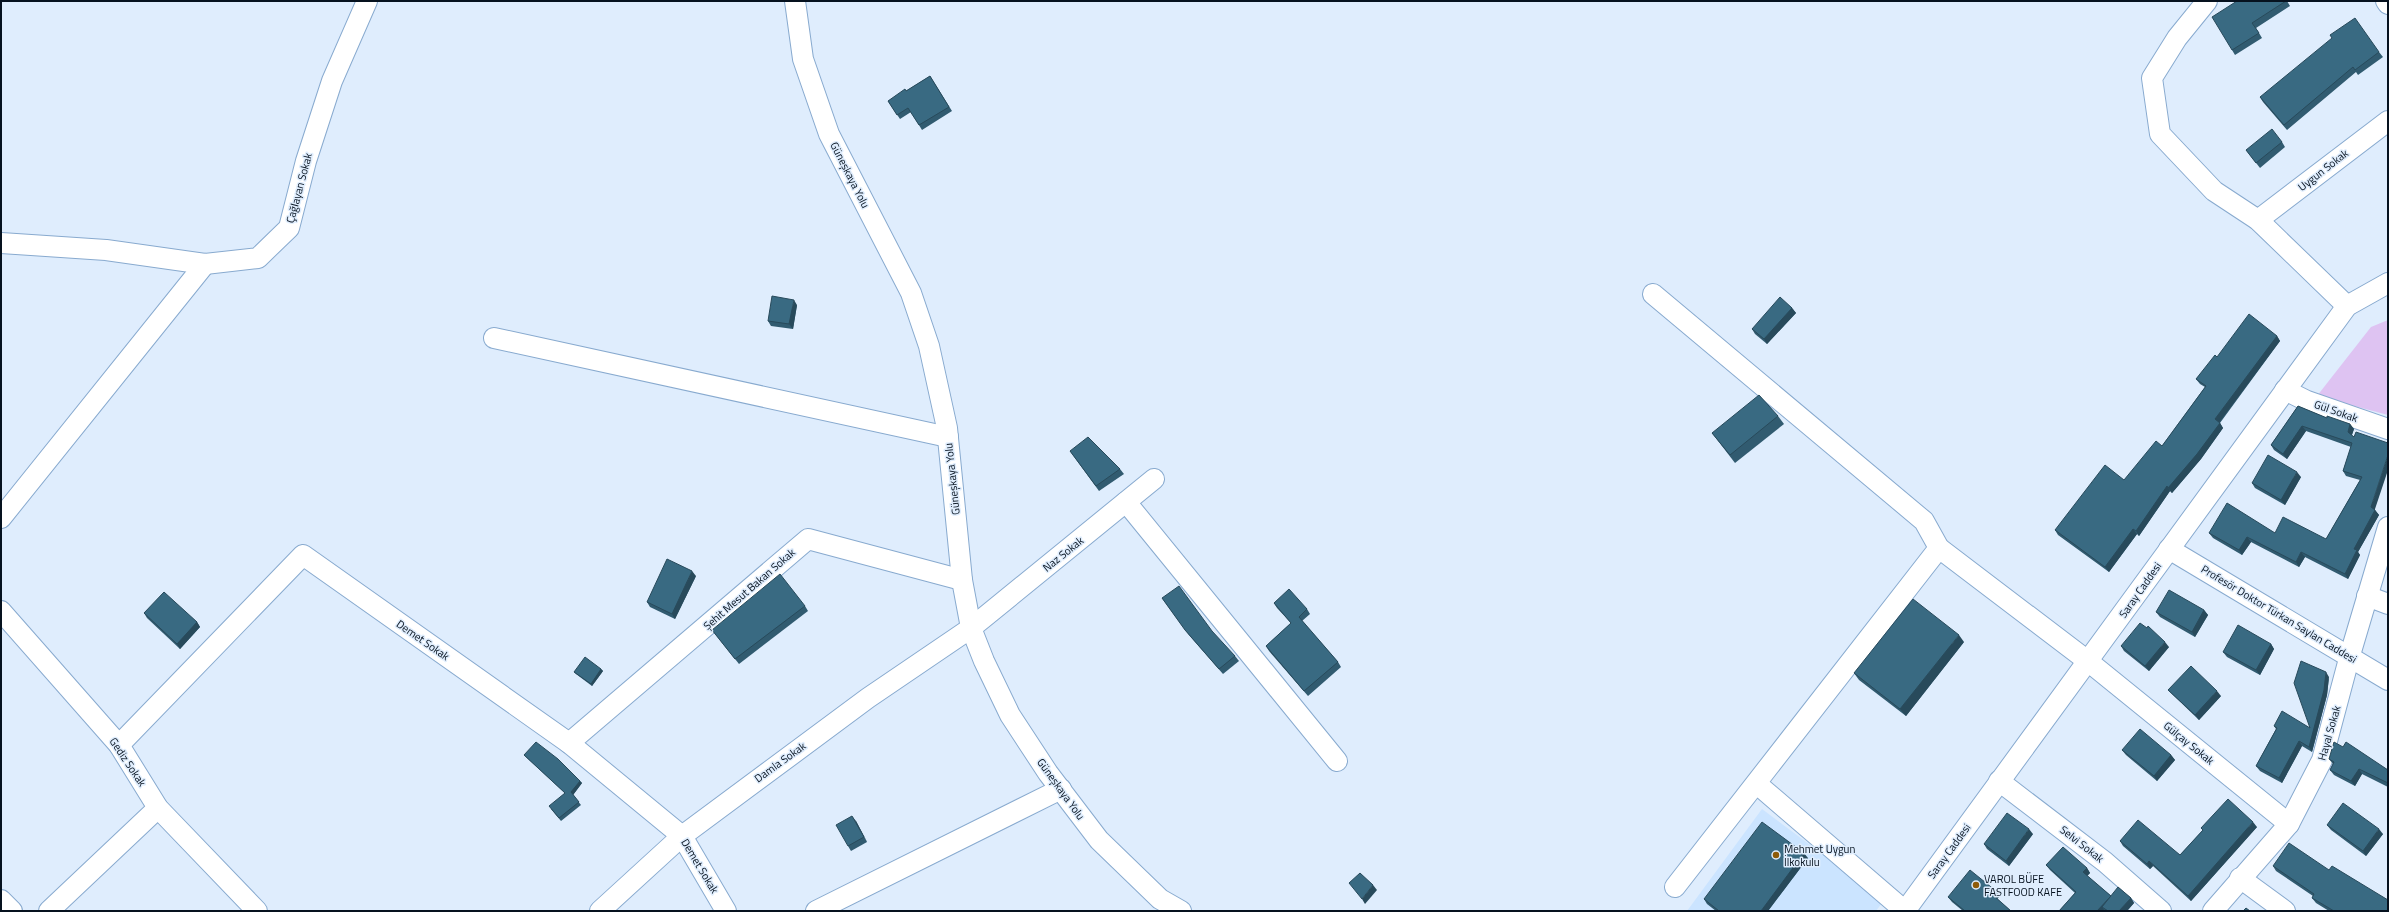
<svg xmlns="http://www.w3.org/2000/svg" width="2389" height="912" viewBox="0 0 2389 912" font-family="'Titillium Web',sans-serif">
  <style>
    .built { fill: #cbe4ff }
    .green { fill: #dec3f2 }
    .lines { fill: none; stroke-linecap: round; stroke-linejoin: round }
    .minor-casing { stroke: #88aacf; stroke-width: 22 }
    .minor { stroke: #fff; stroke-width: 20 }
    .wall { fill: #315b70 }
    .shaded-wall { fill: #284a5b }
    .building { fill: #396a82; stroke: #284a5b }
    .poi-dot { fill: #8e5b09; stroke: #dfedfd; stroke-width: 1.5 }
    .labels { text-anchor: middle; stroke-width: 3; stroke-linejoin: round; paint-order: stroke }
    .street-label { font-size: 11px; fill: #06121f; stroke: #dfedfd }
    .poi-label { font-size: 11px; fill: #06121f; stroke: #dfedfd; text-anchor: start }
  </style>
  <rect width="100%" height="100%" fill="#dfedfd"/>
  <polygon class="built" points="1762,809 1884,900 1876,911 1687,911"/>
  <polygon class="green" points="2388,320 2388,415 2317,396 2371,327"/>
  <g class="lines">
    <g class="minor-casing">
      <g id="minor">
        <polyline points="795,1 803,59 829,134 911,293 929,346 947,428 962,580 971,628 984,661 1010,715 1048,773 1099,840 1160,899 1181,911"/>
        <polyline points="2207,1 2177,38 2152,78 2160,134 2214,191 2258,220 2347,306"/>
        <polyline points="2386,1 2388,4"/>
        <polyline points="2258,220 2388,121"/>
        <polyline points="1,243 106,250 205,264 258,258 289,228 306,161 332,81 367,1"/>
        <polyline points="1653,294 1924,521 1939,548 2089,662 2289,824"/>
        <polyline points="494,338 948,437"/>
        <polyline points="2285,390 2307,401 2388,429"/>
        <polyline points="1126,502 1337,761"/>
        <polyline points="1,518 205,264"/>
        <polyline points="2169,549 2388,680"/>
        <polyline points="2367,596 2388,604"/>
        <polyline points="1,611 119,745 158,808 257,911"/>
        <polyline points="569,743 808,539 962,580"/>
        <polyline points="119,745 303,555 569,743 682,836 726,911"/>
        <polyline points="1999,781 2105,862 2161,911"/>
        <polyline points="1757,784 1905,911"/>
        <polyline points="2240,878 2285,911"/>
        <polyline points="1675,887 1939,548"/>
        <polyline points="1,900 12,911"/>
        <polyline points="49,911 158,808"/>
        <polyline points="600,911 682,836 868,698 971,628 1154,479"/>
        <polyline points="816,911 1061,789"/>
        <path d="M1905 911C2053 710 2199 507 2347 306L2388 283"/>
        <polyline points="2213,911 2289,824 2322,760 2350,655 2388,527"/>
      </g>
    </g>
    <use href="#minor" class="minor"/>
  </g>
  <g class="wall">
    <polygon points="2237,1 2287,1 2290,6 2256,28 2262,38 2235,55 2232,50"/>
    <polygon points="2379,52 2383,57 2358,75 2356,72 2287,130 2263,102 2260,97"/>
    <polygon points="930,76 952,111 922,130 911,112 900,119 888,101 906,91"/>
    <polygon points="2282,142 2285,147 2260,168 2246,150"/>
    <polygon points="797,305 793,329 771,326 768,321"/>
    <polygon points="1792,308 1796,313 1767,344 1755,334 1752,329"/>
    <polygon points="2277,336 2280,341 2220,423 2223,428 2201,459 2172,493 2170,491 2139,536 2137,534 2109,572 2058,535 2055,530 2124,480 2162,446 2205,387 2200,384 2196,379 2217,357"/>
    <polygon points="2298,406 2327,418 2350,424 2354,429 2352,435 2375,510 2379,515 2358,552 2360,555 2348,579 2305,557 2299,567 2251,542 2242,555 2213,538 2209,533 2275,533 2326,539 2360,480 2346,476 2343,471 2351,447 2306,431 2287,459 2274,450 2271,445"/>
    <polygon points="1778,416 1784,424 1735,463 1712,433"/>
    <polygon points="1070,451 1120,469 1124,474 1099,491"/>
    <polygon points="2301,477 2285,505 2255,488 2252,483"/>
    <polygon points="696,576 675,619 650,607 647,602"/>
    <polygon points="1162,598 1235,656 1239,661 1223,674 1189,635"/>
    <polygon points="1274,603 1307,609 1310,614 1302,621 1338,662 1341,667 1308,696 1269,651 1266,646 1291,623 1277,608"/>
    <polygon points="805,606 808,611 739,664 712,630"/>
    <polygon points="2204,610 2208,615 2195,637 2160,617 2156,612"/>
    <polygon points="144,613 197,622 200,627 180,649 147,618"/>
    <polygon points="1964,642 1906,716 1859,680 1854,673"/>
    <polygon points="2271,644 2274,649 2260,675 2227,657 2223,652"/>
    <polygon points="2121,646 2169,647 2149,671 2124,651"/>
    <polygon points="601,669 603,671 592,686 576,674 574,672"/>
    <polygon points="2329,677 2327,695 2312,752 2302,746 2282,783 2260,771 2256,766 2276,729 2274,726 2310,728"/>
    <polygon points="2168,690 2221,696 2199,720 2172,694"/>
    <polygon points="2343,747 2388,770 2388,787 2362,774 2355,786 2334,775 2330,770 2333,764 2329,759"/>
    <polygon points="2122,750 2171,755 2175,760 2157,781 2126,755"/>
    <polygon points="524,755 580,781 582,783 573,795 581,805 561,821 551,809 565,793 526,757"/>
    <polygon points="856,821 867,842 851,851 848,846"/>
    <polygon points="2327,825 2383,834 2366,856 2331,830"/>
    <polygon points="2257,827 2191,901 2153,866 2150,869 2123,846 2120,841 2180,855 2203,830 2201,828"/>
    <polygon points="2033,834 2009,866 1987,849 1984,844"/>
    <polygon points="1808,858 1768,911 1716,911 1707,904 1704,899"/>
    <polygon points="2046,865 2087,868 2090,873 2087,876 2111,896 2131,898 2134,903 2127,911 2059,911 2075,893 2050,870"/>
    <polygon points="2273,866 2388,911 2329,911 2316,903 2312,898 2313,896 2276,871"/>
    <polygon points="2000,896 1997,899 2011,911 1963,911 1952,902 1948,897"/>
  </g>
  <g class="shaded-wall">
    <polygon points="794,300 797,305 793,329 789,324"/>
    <polygon points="1792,308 1796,313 1767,344 1764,339"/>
    <polygon points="2277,336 2280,341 2218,424 2215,419"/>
    <polygon points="2220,423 2223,428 2201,459 2172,493 2168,488"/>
    <polygon points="2350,424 2354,429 2351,437 2348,432"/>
    <polygon points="2302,426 2306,431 2287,459 2283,454"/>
    <polygon points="2388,455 2388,470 2374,512 2371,507"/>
    <polygon points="2297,472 2301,477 2285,505 2281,500"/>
    <polygon points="2167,486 2170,491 2139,536 2136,531"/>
    <polygon points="2375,510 2379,515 2358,552 2360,555 2348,579 2345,574 2354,549"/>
    <polygon points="2133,529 2137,534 2109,572 2105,567"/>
    <polygon points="2247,537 2251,542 2242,555 2239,550"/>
    <polygon points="2301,552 2305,557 2299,567 2296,562"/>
    <polygon points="692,571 696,576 675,619 672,614"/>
    <polygon points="2204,610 2208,615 2195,637 2192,632"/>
    <polygon points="197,622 200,627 180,649 177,644"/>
    <polygon points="1959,635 1964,642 1906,716 1900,709"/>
    <polygon points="2165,642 2169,647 2149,671 2145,666"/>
    <polygon points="2271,644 2274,649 2260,675 2256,670"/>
    <polygon points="601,669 603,671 592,686 591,684"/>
    <polygon points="2326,672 2329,677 2327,695 2312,752 2309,747"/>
    <polygon points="2217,691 2221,696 2199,720 2195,715"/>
    <polygon points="2299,741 2302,746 2282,783 2279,778"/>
    <polygon points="2171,755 2175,760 2157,781 2154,776"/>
    <polygon points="2359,769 2362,774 2355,786 2351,781"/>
    <polygon points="580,781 582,783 573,795 571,792"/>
    <polygon points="852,816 856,821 867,842 864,837"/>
    <polygon points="2253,822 2257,827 2191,901 2188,896"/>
    <polygon points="2029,829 2033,834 2009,866 2006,861"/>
    <polygon points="2379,829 2383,834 2366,856 2363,851"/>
    <polygon points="1804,853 1808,858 1768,911 1761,911"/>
    <polygon points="2149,861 2153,866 2150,869 2147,864"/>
    <polygon points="2087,868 2090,873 2086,877 2083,872"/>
    <polygon points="1373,885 1377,890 1365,904 1362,899"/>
    <polygon points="1996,891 2000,896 1996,900 1993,895"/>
    <polygon points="2111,896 2102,907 2105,911 2097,911"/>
    <polygon points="2131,898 2134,903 2127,911 2119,911"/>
  </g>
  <g class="building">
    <polygon points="2237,1 2286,1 2252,23 2259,33 2232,50 2212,17"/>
    <polygon points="2355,18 2379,52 2355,70 2353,67 2284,125 2260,97 2332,38 2330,35"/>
    <polygon points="930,76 949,107 919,125 908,108 897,115 888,101 905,89 906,91"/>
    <polygon points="2272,129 2282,142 2256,163 2246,150"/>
    <polygon points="772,296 794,300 789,324 768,321"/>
    <polygon points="1780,297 1792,308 1764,339 1752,329"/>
    <polygon points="2249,314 2277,336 2215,419 2220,423 2197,454 2168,488 2167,486 2136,531 2133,529 2105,567 2055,530 2105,465 2124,480 2156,441 2162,446 2206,386 2196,379 2215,355 2217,357"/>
    <polygon points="1759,395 1778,416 1730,455 1712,433"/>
    <polygon points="2298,406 2327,418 2327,416 2350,424 2348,432 2354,437 2356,432 2388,443 2388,455 2371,507 2375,510 2354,549 2357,550 2345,574 2301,552 2296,562 2247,537 2239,550 2209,533 2227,503 2275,533 2283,517 2326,539 2362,477 2343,471 2352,443 2302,426 2283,454 2271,445"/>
    <polygon points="1088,437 1120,469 1096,486 1070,451"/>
    <polygon points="2268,455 2297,472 2281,500 2252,483"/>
    <polygon points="667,559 692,571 672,614 647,602"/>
    <polygon points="780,574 805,606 735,659 712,630"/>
    <polygon points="1179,586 1212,631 1235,656 1219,669 1185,630 1162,598"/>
    <polygon points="1289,589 1307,609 1299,617 1338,662 1304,691 1266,646 1291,623 1274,603"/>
    <polygon points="2169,590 2204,610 2192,632 2156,612"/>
    <polygon points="164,592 197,622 177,644 144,613"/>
    <polygon points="1913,599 1959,635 1900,709 1854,673"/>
    <polygon points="2140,623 2147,628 2148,626 2165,642 2145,666 2121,646"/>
    <polygon points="2238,625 2271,644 2256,670 2223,652"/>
    <polygon points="585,657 601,669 591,684 574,672"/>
    <polygon points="2301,661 2326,672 2324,690 2309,747 2299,741 2279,778 2256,766 2277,728 2274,726 2282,711 2310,728 2294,683"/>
    <polygon points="2191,666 2217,691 2195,715 2168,690"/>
    <polygon points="2140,729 2171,755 2154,776 2122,750"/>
    <polygon points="536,742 558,759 580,781 571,792 579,802 559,818 549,806 565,793 524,755"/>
    <polygon points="2334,742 2343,747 2346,742 2388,770 2388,783 2359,769 2351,781 2330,770 2334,762 2329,759"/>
    <polygon points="2228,799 2253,822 2188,896 2149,861 2147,864 2120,841 2138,820 2180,855 2203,830 2201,828"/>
    <polygon points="2343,803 2379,829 2363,851 2327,825"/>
    <polygon points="2007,813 2029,829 2006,861 1984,844"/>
    <polygon points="852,816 864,837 848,846 836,825"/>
    <polygon points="1762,822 1804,853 1761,911 1719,911 1704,899"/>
    <polygon points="2289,843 2329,870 2332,866 2388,900 2388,911 2334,911 2312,898 2314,894 2273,866"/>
    <polygon points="2063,847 2087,868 2083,872 2111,896 2097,911 2059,911 2076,892 2046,865"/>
    <polygon points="1970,870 1996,891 1993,895 2011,911 1965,911 1948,897"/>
    <polygon points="1360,873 1373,885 1362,899 1349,883"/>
    <polygon points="2118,887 2131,898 2119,911 2108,911 2102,907"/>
    <polygon points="2246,908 2250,911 2243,911"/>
  </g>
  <g class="poi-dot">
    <circle cx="1776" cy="855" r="4"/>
    <circle cx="1976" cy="885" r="4"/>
  </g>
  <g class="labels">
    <g class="street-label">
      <text transform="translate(2323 170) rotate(-38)" y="4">Uygun Sokak</text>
      <text transform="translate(850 175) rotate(63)" y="4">Güneşkaya Yolu</text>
      <text transform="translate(299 188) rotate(-75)" y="4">Çağlayan Sokak</text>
      <text transform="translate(2336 411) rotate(19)" y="4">Gül Sokak</text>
      <text transform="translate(952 479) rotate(-96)" y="4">Güneşkaya Yolu</text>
      <text transform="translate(1063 554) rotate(-39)" y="4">Naz Sokak</text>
      <text transform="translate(749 589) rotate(-41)" y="4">Şehit Mesut Bakan Sokak</text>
      <text transform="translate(2140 590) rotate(-55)" y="4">Saray Caddesi</text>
      <text transform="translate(2279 614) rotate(31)" y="4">Profesör Doktor Türkan Saylan Caddesi</text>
      <text transform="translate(423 640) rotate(35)" y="4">Demet Sokak</text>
      <text transform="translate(2329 733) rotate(-74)" y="4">Hayal Sokak</text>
      <text transform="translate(2189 743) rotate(39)" y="4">Gülçay Sokak</text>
      <text transform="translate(128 762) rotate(56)" y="4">Gediz Sokak</text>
      <text transform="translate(780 762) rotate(-36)" y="4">Damla Sokak</text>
      <text transform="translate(1061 789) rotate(54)" y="4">Güneşkaya Yolu</text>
      <text transform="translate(2082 844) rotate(38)" y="4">Selvi Sokak</text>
      <text transform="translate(1949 851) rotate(-54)" y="4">Saray Caddesi</text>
      <text transform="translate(700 866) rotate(59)" y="4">Demet Sokak</text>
    </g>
    <g class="poi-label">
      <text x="1784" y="853">Mehmet Uygun<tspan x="1784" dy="13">İlkokulu</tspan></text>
      <text x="1984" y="883">VAROL BÜFE<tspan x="1984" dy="13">FASTFOOD KAFE</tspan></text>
    </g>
  </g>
  <rect width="2389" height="912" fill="none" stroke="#06121f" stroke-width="4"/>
</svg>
